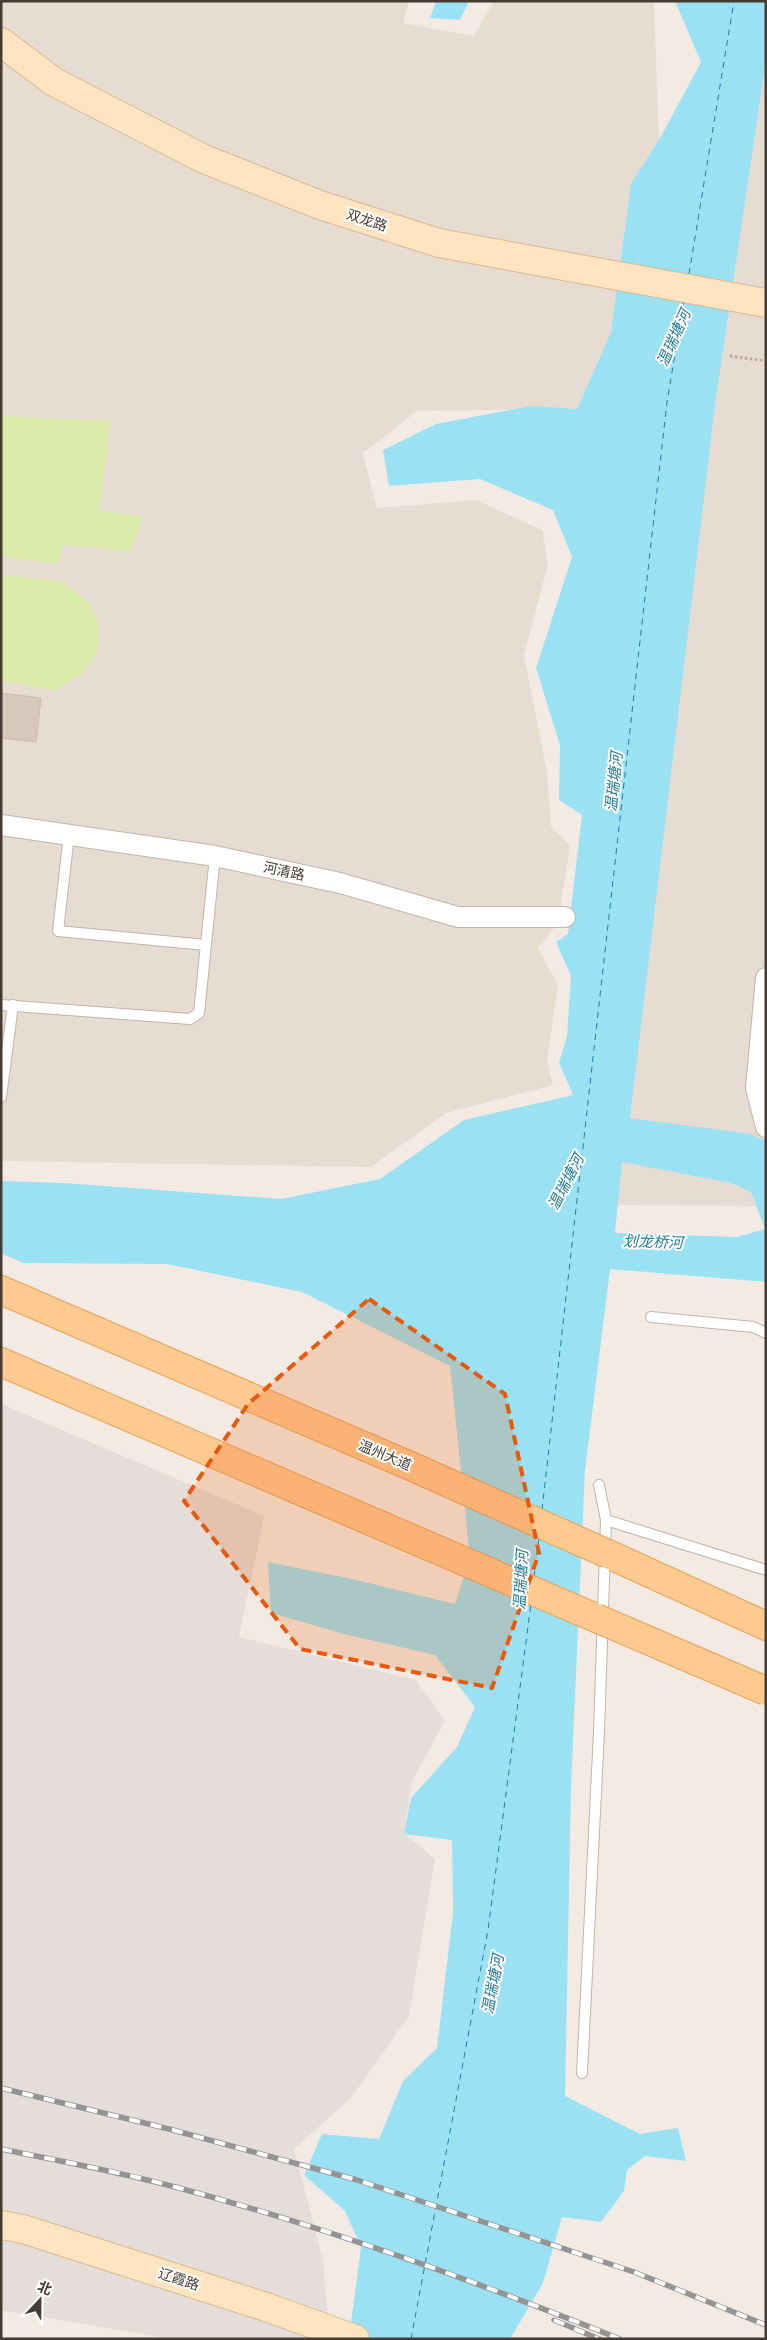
<svg xmlns="http://www.w3.org/2000/svg" width="767" height="2340" viewBox="0 0 767 2340" font-family="'DejaVu Sans','Noto Sans SC',sans-serif">
  <style>
    .residential { fill: #e7dcd1 }
    .industrial { fill: #e5ddd9 }
    .green { fill: #d9eaa9 }
    .water { fill: #9be1f4; fill-rule: evenodd }
    .lines { fill: none; stroke-linecap: round; stroke-linejoin: round }
    .ferry { stroke: #237b96; stroke-width: 1; stroke-dasharray: 6 5; stroke-linecap: butt }
    .building { fill: #d8c7bb; stroke: #d0bbab }
    .lane-casing { stroke: #c2b4a9; stroke-width: 12 }
    .street-casing { stroke: #c2b4a9; stroke-width: 22 }
    .secondary-casing { stroke: #d9b992; stroke-width: 30 }
    .primary-casing { stroke: #eaa35a; stroke-width: 30 }
    .path { stroke: #c1aa96; stroke-width: 3; stroke-dasharray: 2.5 2.5; stroke-linecap: butt }
    .lane { stroke: #fff; stroke-width: 10 }
    .street { stroke: #fff; stroke-width: 20 }
    .secondary { stroke: #ffe4c1; stroke-width: 28 }
    .primary { stroke: #ffca90; stroke-width: 28 }
    .rail-casing { stroke: #949494; stroke-width: 5.5 }
    .rail { stroke: #fff; stroke-width: 4; stroke-dasharray: 11; stroke-linecap: butt }
    .primary-bridge-casing { stroke: #eaa35a; stroke-width: 30; stroke-linecap: butt }
    .primary-bridge { stroke: #ffca90; stroke-width: 28 }
    .marked { fill: #e8590c; fill-opacity: 0.2; stroke: #e8590c; stroke-width: 4; stroke-dasharray: 10 6; stroke-linejoin: round }
    .labels { text-anchor: middle; stroke-width: 4; stroke-linejoin: round; paint-order: stroke }
    .street-label { font-size: 14px; fill: #453b33; stroke: #fff }
    .water-label { font-size: 15px; font-style: italic; fill: #237b96; stroke: #fff }
  </style>
  <rect width="100%" height="100%" fill="#f3ebe3"/>
  <g class="residential">
    <polygon points="1,1 409,1 403,23 474,36 494,1 654,1 659,140 631,183 611,332 577,409 417,411 363,453 377,508 476,500 542,530 548,564 524,655 547,772 551,826 570,846 558,923 538,948 558,985 547,1060 553,1085 446,1113 371,1167 1,1161"/>
    <polygon points="766,1 766,1206 580,1205"/>
  </g>
  <polygon class="industrial" points="1,1404 264,1516 239,1637 416,1680 445,1721 412,1781 404,1833 435,1859 409,2016 350,2099 294,2149 323,2260 330,2339 172,2339 1,2310"/>
  <g class="green">
    <polygon points="1,416 111,421 99,510 143,517 130,551 64,545 57,564 1,556"/>
    <polygon points="1,574 63,582 89,603 99,626 98,651 83,673 56,690 1,681"/>
  </g>
  <g class="water">
    <polygon points="436,1 469,1 460,20 430,18"/>
    <path d="M675 1H766V60L716 397 630 1118 751 1134 766 1141V1282L610 1269 585 1470 571 1787 565 2096 640 2134 678 2128 686 2161 645 2156 627 2170 624 2191 601 2222 562 2217 543 2283 510 2339H349L361 2247 345 2211 304 2175 322 2134 379 2139 403 2081 437 2048 453 1913 452 1840 404 1834 411 1798 457 1747 475 1707 435 1655 344 1634 271 1613 268 1562 352 1579 455 1604 470 1558 450 1366 302 1292 167 1264 23 1263 1 1253V1181L64 1183 281 1199 380 1179 464 1120 573 1095 559 1063 567 1036 571 976 556 942 568 934 582 815 559 800 560 745 536 668 572 557 553 510 480 479 389 486 383 450 436 424 531 406 577 409 611 332 631 183 659 140 701 62ZM622 1162 731 1183 751 1192 765 1229 737 1237 615 1233Z"/>
  </g>
  <g class="lines">
    <g class="ferry">
      <polyline points="689,274 734,1"/>
      <polyline points="542,1510 667,402 684,300"/>
      <polyline points="534,1577 539,1537"/>
      <polyline points="411,2339 488,1930 531,1604"/>
    </g>
  </g>
  <polygon class="building" points="1,693 41,698 36,742 1,738"/>
  <g class="lines">
    <g class="lane-casing">
      <g id="lane">
        <polyline points="69,835 58,931 206,945"/>
        <polyline points="1,1005 190,1019 199,1013 215,856"/>
        <polyline points="1,1097 13,1005"/>
        <polyline points="651,1317 753,1327 766,1333"/>
        <polyline points="606,1520 766,1570"/>
        <polyline points="582,2073 599,1732 606,1520 599,1485"/>
      </g>
    </g>
    <g class="street-casing">
      <g id="street">
        <polyline points="1,825 215,856 340,883 458,917 565,917"/>
        <polyline points="766,978 756,1088 766,1127"/>
      </g>
    </g>
    <g class="secondary-casing">
      <g id="secondary">
        <polyline points="1,42 54,82 204,159 320,205 439,243 766,303"/>
        <polyline points="1,2225 23,2229 266,2307 355,2339"/>
      </g>
    </g>
    <g class="primary-casing">
      <g id="primary">
        <polyline points="1,1290 415,1468"/>
        <polyline points="1,1362 596,1618"/>
        <polyline points="608,1554 766,1626"/>
      </g>
    </g>
    <polyline class="path" points="730,356 766,361"/>
    <use href="#lane" class="lane"/>
    <use href="#street" class="street"/>
    <use href="#secondary" class="secondary"/>
    <use href="#primary" class="primary"/>
    <g class="rail-casing">
      <g id="rail">
        <polyline points="1,2088 169,2129 357,2180 634,2272 766,2325"/>
        <path d="M1 2149C61 2161 120 2172 179 2188 329 2228 475 2281 620 2339"/>
        <polyline points="554,2320 599,2339"/>
      </g>
    </g>
    <use href="#rail" class="rail"/>
    <g class="primary-bridge-casing">
      <g id="primary-bridge">
        <polyline points="415,1468 608,1554"/>
        <polyline points="596,1618 766,1691"/>
      </g>
    </g>
    <use href="#primary-bridge" class="primary-bridge"/>
  </g>
  <path class="marked" d="M369 1299 505 1394 539 1553 492 1688 300 1649 184 1501 248 1404Z"/>
  <g class="labels">
    <g class="street-label">
      <text transform="translate(367 220) rotate(18)" y="5">双龙路</text>
      <text transform="translate(284 871) rotate(12)" y="5">河清路</text>
      <text transform="translate(385 1455) rotate(23)" y="5">温州大道</text>
      <text transform="translate(179 2279) rotate(18)" y="5">辽霞路</text>
    </g>
    <g class="water-label">
      <text transform="translate(674 338) rotate(-66)" y="5">温瑞塘河</text>
      <text transform="translate(614 782) rotate(-84)" y="5">温瑞塘河</text>
      <text transform="translate(566 1182) rotate(-63)" y="5">温瑞塘河</text>
      <text transform="translate(653 1242) rotate(2)" y="5">划龙桥河</text>
      <text transform="translate(521 1580) rotate(-87)" y="5">温瑞塘河</text>
      <text transform="translate(493 1984) rotate(-79)" y="5">温瑞塘河</text>
    </g>
  </g>
  <rect width="767" height="2340" fill="none" stroke="#453b33" stroke-width="5"/>
  <g transform="translate(40 2300) rotate(22)" stroke="#ffffff" stroke-width="4" paint-order="stroke">
  <path d="M0-4L9 19L0 12L-9 19Z" fill="#453b33"/>
  <text y="-8" font-size="14" font-weight="bold" text-anchor="middle" fill="#453b33">北</text>
  </g>
</svg>
